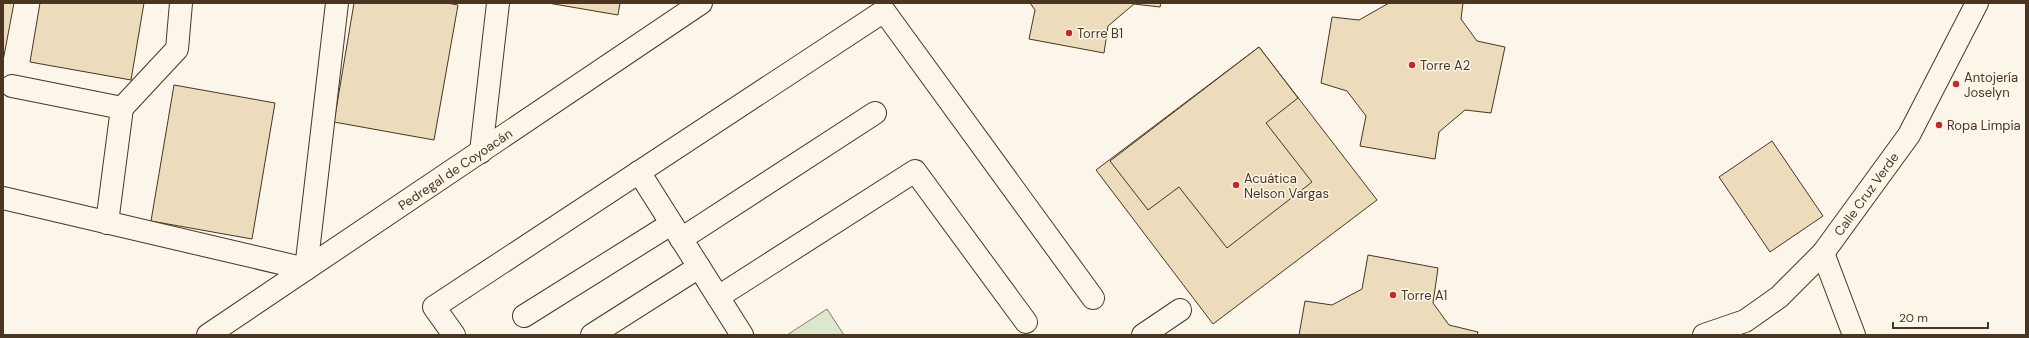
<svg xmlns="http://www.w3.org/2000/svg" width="2029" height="338" viewBox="0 0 2029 338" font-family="'DM Sans',sans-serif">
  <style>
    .green { fill: #dce7d0; stroke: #887966 }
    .building { fill: #ecdcbc; stroke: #4a3520 }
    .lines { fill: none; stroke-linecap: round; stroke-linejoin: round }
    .minor-casing { stroke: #4a3520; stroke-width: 24 }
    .minor { stroke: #fbf6e9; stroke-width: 22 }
    .poi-dot { fill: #c62828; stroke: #fbf6e9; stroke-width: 1.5 }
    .labels { text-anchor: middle; stroke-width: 3; stroke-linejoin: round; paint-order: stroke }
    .poi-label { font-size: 13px; fill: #4a3520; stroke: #fbf6e9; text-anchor: start }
    .street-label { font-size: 13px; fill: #4a3520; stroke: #fbf6e9 }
  </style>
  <rect width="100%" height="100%" fill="#fbf6e9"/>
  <polygon class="green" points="827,309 844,335 787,335"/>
  <g class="building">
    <polygon points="3,3 14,3 3,61"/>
    <polygon points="40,3 144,3 131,80 30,62"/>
    <polygon points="354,3 447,3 458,5 434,140 334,122"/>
    <polygon points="548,3 620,3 618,15"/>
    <polygon points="1030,3 1161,3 1160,7 1134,4 1108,26 1104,53 1029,39 1035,10"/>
    <polygon points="1389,3 1463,3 1461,19 1477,41 1505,47 1491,113 1465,110 1439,132 1435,159 1360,146 1366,116 1347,91 1321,83 1332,17 1359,20"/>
    <polygon points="1259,47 1377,200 1213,324 1096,170"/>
    <polygon points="1259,47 1298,98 1266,123 1312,182 1227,248 1179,187 1148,210 1110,161"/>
    <polygon points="174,85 275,103 252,239 151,221"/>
    <polygon points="1772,141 1823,216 1770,252 1719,177"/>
    <polygon points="1368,255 1438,268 1433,303 1449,325 1478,332 1477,335 1299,335 1305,301 1332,305 1362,289"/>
  </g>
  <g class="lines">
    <g class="minor-casing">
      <g id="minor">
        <polyline points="12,86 122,108 107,223"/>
        <polyline points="122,108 177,49 181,3"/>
        <polyline points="481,152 498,3"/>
        <polyline points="639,172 742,335"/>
        <polyline points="3,198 306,269 337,3"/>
        <polyline points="681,239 875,113"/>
        <polyline points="1823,253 1854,335"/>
        <polyline points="718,297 915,171 1026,322"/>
        <polyline points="524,316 671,224"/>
        <polyline points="208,335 701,3"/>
        <polyline points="454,335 434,307 884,11 1093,298"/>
        <polyline points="592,335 699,267"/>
        <polyline points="1143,335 1180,310"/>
        <polyline points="1704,335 1745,321 1779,297 1823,253 1909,135 1977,3"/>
      </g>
    </g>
    <use href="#minor" class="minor"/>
  </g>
  <g class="poi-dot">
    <circle cx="1069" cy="33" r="4"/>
    <circle cx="1412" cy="65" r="4"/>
    <circle cx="1956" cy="84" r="4"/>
    <circle cx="1939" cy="125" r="4"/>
    <circle cx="1236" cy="185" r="4"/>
    <circle cx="1393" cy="295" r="4"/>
  </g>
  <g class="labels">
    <g class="poi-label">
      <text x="1077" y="38">Torre B1</text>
      <text x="1420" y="70">Torre A2</text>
      <text x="1964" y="82">Antojería<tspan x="1964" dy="15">Joselyn</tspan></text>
      <text x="1947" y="130">Ropa Limpia</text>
      <text x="1244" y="183">Acuática<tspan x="1244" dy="15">Nelson Vargas</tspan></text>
      <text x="1401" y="300">Torre A1</text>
    </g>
    <g class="street-label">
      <text transform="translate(455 169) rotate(-34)" y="5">Pedregal de Coyoacán</text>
      <text transform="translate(1866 194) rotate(-54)" y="5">Calle Cruz Verde</text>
    </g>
  </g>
  <rect width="2029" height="338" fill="none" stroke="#4a3520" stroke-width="8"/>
  <path d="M1893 322v6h95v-6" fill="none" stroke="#4a3520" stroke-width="2"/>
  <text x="1899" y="322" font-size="12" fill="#4a3520" stroke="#fbf6e9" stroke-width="3" paint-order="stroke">20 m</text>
</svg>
